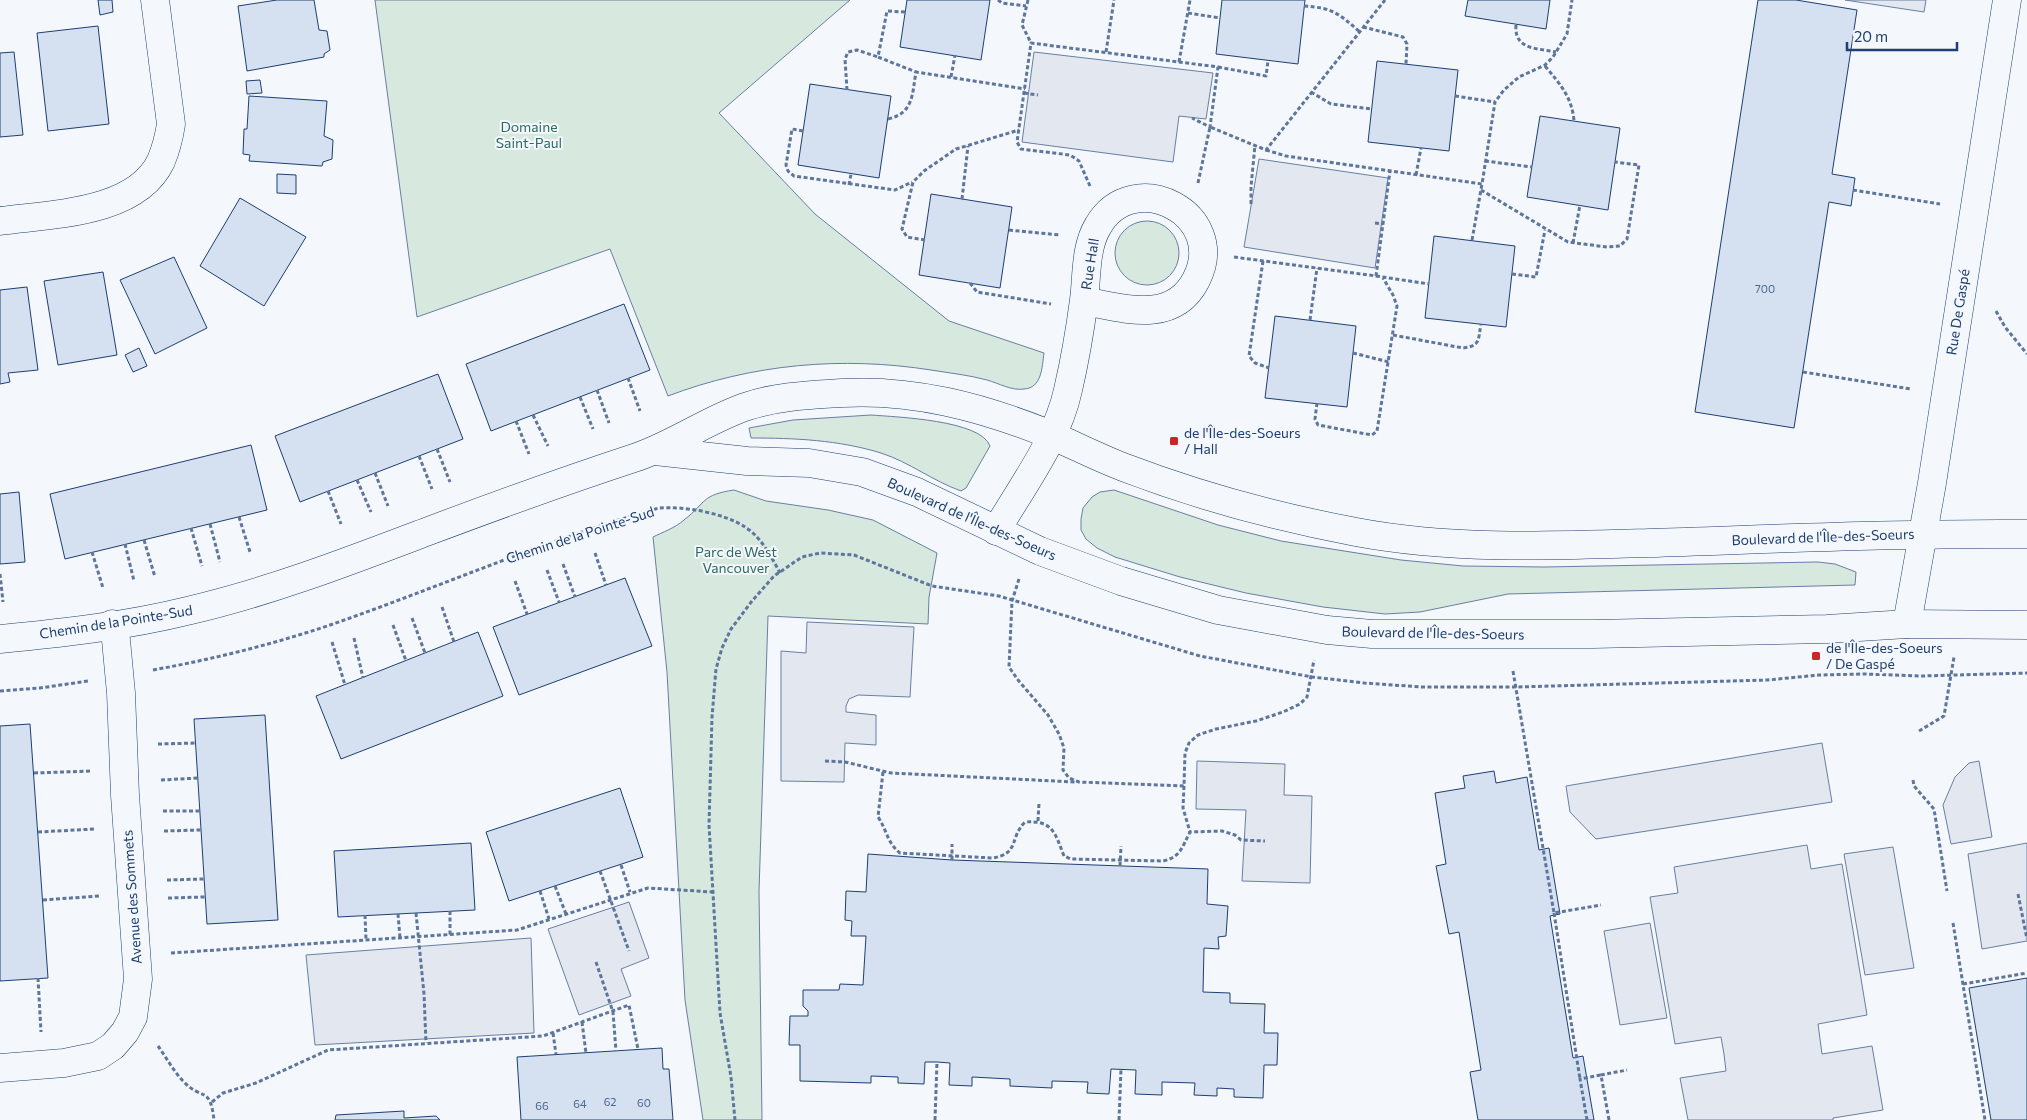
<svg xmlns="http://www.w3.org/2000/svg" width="2027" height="1120" viewBox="0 0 2027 1120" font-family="Commissioner,sans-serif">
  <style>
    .green { fill: #d7e8df; stroke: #687fa3 }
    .parking { fill: #e3e8f0; stroke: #687fa3 }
    .building { fill: #d5e0f0; stroke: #1d3f73 }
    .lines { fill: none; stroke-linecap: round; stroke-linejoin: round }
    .minor-casing { stroke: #1d3f73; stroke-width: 29 }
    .path { stroke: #5e769c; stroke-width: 3; stroke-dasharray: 4 2.5; stroke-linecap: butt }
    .minor { stroke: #f4f7fb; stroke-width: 28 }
    .poi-dot { fill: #c62828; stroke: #f4f7fb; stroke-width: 2 }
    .labels { text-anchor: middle; stroke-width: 4; stroke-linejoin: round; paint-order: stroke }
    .number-label { font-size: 11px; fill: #4b6792 }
    .park-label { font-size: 14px; fill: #2c6c60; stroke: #f4f7fb }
    .street-label { font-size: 14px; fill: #1d3f73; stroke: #f4f7fb }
    .poi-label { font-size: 14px; fill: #1d3f73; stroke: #f4f7fb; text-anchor: start }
  </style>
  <rect width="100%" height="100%" fill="#f4f7fb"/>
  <g class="green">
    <path d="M375 0H850L719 113 815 214 949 321 1044 353C1042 367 1042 388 1024 389 1012 391 998 383 987 380 969 375 949 373 931 370 842 356 752 364 668 396L610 249 417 317Z"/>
    <circle cx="1147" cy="253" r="32"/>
    <path d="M871 415C896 417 981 420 990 446L966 488 961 491C933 481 909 462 881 453 839 440 794 438 751 438L749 428 793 420Z"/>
    <path d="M734 490 766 501 828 510 873 520 937 553 929 597 928 624 768 616 759 891 762 1120H703L685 1000 667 672 653 537C663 532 675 528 684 520 707 502 701 495 734 490Z"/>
    <polygon points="1114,490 1218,525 1281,541 1401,560 1463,566 1544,567 1818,562 1835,564 1856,572 1855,585 1508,594 1420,612 1385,614 1323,607 1246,593 1180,577 1115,557 1097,548 1086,539 1081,530 1081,519 1083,508 1092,497 1100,492"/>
  </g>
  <g class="parking">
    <polygon points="1845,0 1926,0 1924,12"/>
    <polygon points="1034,52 1213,73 1206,119 1179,116 1173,162 1022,142"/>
    <polygon points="1259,159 1388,178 1375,268 1244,247"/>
    <polygon points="807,622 914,627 910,697 858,695 849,699 846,706 846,712 876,715 876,745 845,743 844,782 781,781 781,651 806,653"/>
    <polygon points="1822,743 1832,802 1596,839 1570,812 1566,786"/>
    <polygon points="1197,761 1285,764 1284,795 1312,796 1310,883 1242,881 1246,810 1196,809"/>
    <polygon points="1979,761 1992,837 1951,844 1943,805 1955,777 1969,763"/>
    <polygon points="2027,843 2027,941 1982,949 1968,854"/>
    <polygon points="1807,845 1811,869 1842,864 1867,1015 1818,1024 1822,1054 1872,1046 1883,1110 1833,1118 1833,1120 1688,1120 1680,1078 1726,1071 1724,1054 1721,1037 1675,1044 1650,897 1678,893 1674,867"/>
    <polygon points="1893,847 1914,968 1865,975 1844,854"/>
    <polygon points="629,902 649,958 621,969 631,996 579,1015 548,929"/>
    <polygon points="1650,923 1667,1018 1620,1025 1604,931"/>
    <polygon points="531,938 534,1033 315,1045 306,955"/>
  </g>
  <g class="building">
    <polygon points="98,0 112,0 113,12 100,15"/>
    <polygon points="277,0 314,0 319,30 327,31 330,50 324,54 324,57 247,71 238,6"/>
    <polygon points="907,0 990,0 981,60 900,47"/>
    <polygon points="1222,0 1305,0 1298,64 1216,54"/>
    <polygon points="1468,0 1550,0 1546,29 1465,16"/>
    <polygon points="1758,0 1796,0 1857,10 1832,174 1855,178 1851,206 1829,202 1794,428 1695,412"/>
    <polygon points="98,26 109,124 48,131 37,33"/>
    <polygon points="14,52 23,135 0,137 0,53"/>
    <polygon points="1377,61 1458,70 1449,151 1368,142"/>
    <polygon points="260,80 262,93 247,94 246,81"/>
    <polygon points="810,84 891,96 879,178 798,165"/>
    <polygon points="249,96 327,101 324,136 333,140 332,159 323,162 322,166 249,161 250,155 243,154 244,129 247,129"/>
    <polygon points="1540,116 1620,128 1608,210 1527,197"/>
    <polygon points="277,174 296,175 296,194 277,193"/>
    <polygon points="931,194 1012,207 1000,288 919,275"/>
    <polygon points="240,198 306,237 264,306 200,266"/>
    <polygon points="1434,236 1515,246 1506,327 1425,318"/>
    <polygon points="174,257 207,328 155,354 120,280"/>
    <polygon points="103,272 117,355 58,365 44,281"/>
    <polygon points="27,287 38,370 8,373 10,382 0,384 0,290"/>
    <polygon points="624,304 650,370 491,431 466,364"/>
    <polygon points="1275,316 1356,326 1347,407 1265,398"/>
    <polygon points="139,348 147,366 133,372 125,355"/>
    <polygon points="438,374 463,439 300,502 275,436"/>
    <polygon points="251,445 267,510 65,559 50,494"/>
    <polygon points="19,492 25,562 0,564 0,494"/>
    <polygon points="625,578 652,646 519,695 493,627"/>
    <polygon points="478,632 503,696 341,759 316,696"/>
    <polygon points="265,715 278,920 207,924 194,719"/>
    <polygon points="30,724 48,978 0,981 0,726"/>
    <polygon points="1494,771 1496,783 1527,777 1539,850 1549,848 1560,914 1550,916 1573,1058 1583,1056 1594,1120 1478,1120 1470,1072 1481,1070 1459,932 1449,934 1436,866 1446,864 1435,793 1465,788 1463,776"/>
    <polygon points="620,788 643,857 509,901 486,832"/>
    <polygon points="471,843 475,910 338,917 334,851"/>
    <polygon points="868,854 952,860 1208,869 1207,904 1228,906 1226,936 1218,937 1219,949 1204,948 1203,992 1230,993 1230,1003 1265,1004 1264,1033 1278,1033 1277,1065 1264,1065 1263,1098 1234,1097 1234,1089 1217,1088 1217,1096 1194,1095 1195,1083 1162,1082 1162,1095 1135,1094 1136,1070 1111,1069 1109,1094 1087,1093 1088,1082 1052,1081 1052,1088 1010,1086 1010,1079 972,1077 972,1086 949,1085 950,1063 937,1062 925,1062 924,1084 898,1083 898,1077 871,1076 871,1083 800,1081 800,1045 789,1045 790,1016 808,1016 808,1011 803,1006 803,990 839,990 840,984 863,985 866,936 851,936 852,921 845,920 846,891 866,892"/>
    <polygon points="2027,978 2027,1120 1991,1120 1969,988"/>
    <polygon points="662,1048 663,1069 669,1069 673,1120 521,1120 517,1057"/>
    <polygon points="404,1111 404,1118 436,1116 440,1120 335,1120 336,1115"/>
  </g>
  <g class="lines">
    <g class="minor-casing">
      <g id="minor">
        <path d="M0 221C51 214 136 214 161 161 166 149 169 137 171 124L155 0"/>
        <polyline points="655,451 747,461 809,463 862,472 917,492 1040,551 1121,581 1218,610 1327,630 1372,634 1593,634 1827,629 1907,624 2027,625"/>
        <path d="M996 531C1022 486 1057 441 1068 390 1075 360 1080 330 1084 300 1087 277 1085 247 1098 226 1133 165 1230 214 1196 280 1173 325 1123 308 1084 301"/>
        <polyline points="1907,624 1932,483 2007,0"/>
        <path d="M0 639C62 633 126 626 187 611 269 592 347 562 426 532 495 506 564 481 634 458 674 445 710 418 748 406 778 396 811 395 842 393 913 389 981 407 1046 433 1072 444 1097 457 1123 467 1199 496 1276 517 1356 532 1451 550 1552 546 1649 543 1775 539 1901 533 2027 534"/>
        <polyline points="0,1068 64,1063 98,1056 113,1046 125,1032 133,1017 138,979 125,795 121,693 116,640 112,624"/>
      </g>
    </g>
    <g class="path">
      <polyline points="998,0 1002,3 1026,6"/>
      <polyline points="1028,0 1022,25 1031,43"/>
      <path d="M1304 6C1333 8 1338 13 1360 32"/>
      <polyline points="905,12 887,11 878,57 916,72"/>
      <polyline points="1188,13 1220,18"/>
      <path d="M1516 25C1514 50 1537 48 1556 52"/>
      <polyline points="1363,27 1403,37 1407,44 1406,64"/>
      <polyline points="1106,52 1114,0"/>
      <polyline points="1179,62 1190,0"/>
      <path d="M1545 66C1560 84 1572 97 1574 121"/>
      <polyline points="1218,67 1266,76 1268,61"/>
      <polyline points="951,77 955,55"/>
      <polyline points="847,90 845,59 848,52 857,50 878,57"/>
      <polyline points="1311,92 1331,104 1372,109"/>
      <polyline points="1024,93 1038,95"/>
      <polyline points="1455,96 1495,102"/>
      <path d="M888 119C914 113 912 94 916 72L1025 89"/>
      <polyline points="803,131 792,129 786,165 788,171 794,176 895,190 912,182"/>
      <polyline points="1266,150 1286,156 1482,184 1495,102 1504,90 1519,77 1545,65 1553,57 1567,34 1572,0"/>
      <polyline points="1485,161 1532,167"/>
      <polyline points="1416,175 1421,148"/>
      <polyline points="1198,183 1210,127 1266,150 1385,0"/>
      <polyline points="849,185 851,174"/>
      <polyline points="1090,186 1079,161 1070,155 1021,149 1017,142 1031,43 1218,67 1210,127 1192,118"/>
      <polyline points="1481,190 1568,242 1607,247 1620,246 1627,239 1639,165 1615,162"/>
      <polyline points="1853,190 1940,204"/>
      <polyline points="962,199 968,146"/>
      <polyline points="1251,204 1251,187 1255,145"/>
      <polyline points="1375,223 1383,224"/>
      <polyline points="1009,230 1060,235"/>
      <polyline points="925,240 907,237 902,229 913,182 924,171 956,149 1019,130"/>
      <polyline points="1472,240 1482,184"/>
      <polyline points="1573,243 1580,205"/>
      <polyline points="1234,257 1376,276 1390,171"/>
      <polyline points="1263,261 1249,356 1255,363 1269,368"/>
      <polyline points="1512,274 1536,277 1545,230"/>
      <polyline points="1376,276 1429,284"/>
      <polyline points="970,283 977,292 1051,304"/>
      <polyline points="1996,311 2005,327 2027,354"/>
      <polyline points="1310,320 1317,268"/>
      <path d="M1393 335 1463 348C1481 346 1478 339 1481 324"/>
      <polyline points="1353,353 1389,362"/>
      <polyline points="1803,372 1911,389"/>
      <polyline points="628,378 640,411"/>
      <polyline points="597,390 609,423"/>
      <polyline points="580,397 593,429"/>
      <polyline points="1317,403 1315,419 1318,425 1372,435 1377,431 1397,306 1393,295 1383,278"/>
      <polyline points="533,415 548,446"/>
      <polyline points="516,421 529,454"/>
      <polyline points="437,449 450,482"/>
      <polyline points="419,456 432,489"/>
      <polyline points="375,473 388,506"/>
      <polyline points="357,480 371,512"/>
      <polyline points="328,491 341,524"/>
      <polyline points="239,517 250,552"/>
      <polyline points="210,524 220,562"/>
      <polyline points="191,528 202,566"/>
      <polyline points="144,540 155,577"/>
      <polyline points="125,544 134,581"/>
      <polyline points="92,552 103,588"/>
      <polyline points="595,553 606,585"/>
      <polyline points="563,564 575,597"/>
      <polyline points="547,570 559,602"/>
      <polyline points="0,574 3,602"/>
      <polyline points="1019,579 1012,601 1009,667 1018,680 1048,715 1059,734 1064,748 1063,770 1069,778 1079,782 1184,786 1185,753 1189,743 1198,735 1216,729 1256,721 1283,712 1300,704 1307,697 1314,660"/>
      <polyline points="515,581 527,614"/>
      <polyline points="442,607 454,642"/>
      <polyline points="412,618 425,653"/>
      <polyline points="393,625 406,661"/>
      <polyline points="354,638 363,678"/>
      <polyline points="332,642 345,685"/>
      <path d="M153 670C214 659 274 644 333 624 442 586 548 539 659 508 684 506 724 513 745 527 761 537 771 556 780 573"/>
      <polyline points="1513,671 1554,913 1601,905"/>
      <polyline points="0,691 40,688 88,681"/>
      <polyline points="1919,731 1944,716 1954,657"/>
      <polyline points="158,744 196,743"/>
      <polyline points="825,761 845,762 891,773 1075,782"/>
      <path d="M883 772 878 817C887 830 887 843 900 853L992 858C1020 854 1009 838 1025 822 1053 820 1055 833 1064 856L1071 859 1163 861C1181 857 1182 847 1190 832L1222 831 1235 835 1241 840 1265 841"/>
      <polyline points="34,773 91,771"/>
      <polyline points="161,780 198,778"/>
      <polyline points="1913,780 1914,786 1934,809 1947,891"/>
      <polyline points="1184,786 1183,808 1190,832"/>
      <polyline points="163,811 200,811"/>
      <polyline points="1038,821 1039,803"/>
      <polyline points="164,831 201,830"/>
      <polyline points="38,832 95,829"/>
      <polyline points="952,860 952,844"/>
      <polyline points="621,865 630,892"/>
      <polyline points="1120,866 1121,846"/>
      <polyline points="600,871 629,951"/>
      <polyline points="167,880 204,879"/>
      <polyline points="555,886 566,914"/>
      <polyline points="540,891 549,919"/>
      <polyline points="2018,894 2027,939"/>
      <polyline points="168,898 205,897"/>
      <polyline points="43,900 99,896"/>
      <polyline points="450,911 450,935"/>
      <polyline points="416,913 424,994 426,1043"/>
      <polyline points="1554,913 1580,1079"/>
      <polyline points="398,914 400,938"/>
      <polyline points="365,915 366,940"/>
      <polyline points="1953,923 1985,1120"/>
      <polyline points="171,953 517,930 648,888 713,892"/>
      <polyline points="596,962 613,1012 616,1051"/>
      <polyline points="38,978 41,1032"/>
      <polyline points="1963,984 2027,973"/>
      <polyline points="582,1022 586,1053"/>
      <polyline points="553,1033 556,1054"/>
      <path d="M158 1046C166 1057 174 1072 184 1082 202 1101 210 1085 214 1120"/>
      <polyline points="212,1102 223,1093 256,1083 328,1050 543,1036 629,1005 638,1049"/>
      <polyline points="735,1120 731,1077 720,1013 709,825 712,717 716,669 722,648 731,629 752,601 774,576 802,557 820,553 854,555 932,586 999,596 1200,656 1312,677 1364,683 1422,687 1516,687 1768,680 1819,675 1864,674 1922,676 2027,673"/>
      <polyline points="935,1120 937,1062"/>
      <polyline points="1119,1120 1121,1069"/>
      <polyline points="1587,1120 1580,1079 1601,1075"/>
      <polyline points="1609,1120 1601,1075 1627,1070"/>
    </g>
    <use href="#minor" class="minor"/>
  </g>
  <g class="poi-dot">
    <rect x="1169" y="436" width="10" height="10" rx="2.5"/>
    <rect x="1811" y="651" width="10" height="10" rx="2.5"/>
  </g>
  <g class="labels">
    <g class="number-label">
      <text x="1765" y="293">700</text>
      <text x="610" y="1106">62</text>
      <text x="644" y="1107">60</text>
      <text x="580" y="1108">64</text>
      <text x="542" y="1110">66</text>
    </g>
    <g class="park-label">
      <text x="529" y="132">Domaine<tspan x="529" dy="16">Saint-Paul</tspan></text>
      <text x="736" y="557">Parc de West<tspan x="736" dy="16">Vancouver</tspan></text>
    </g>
    <g class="street-label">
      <text transform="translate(1090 264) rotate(-81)" y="5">Rue Hall</text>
      <text transform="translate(1958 312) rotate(-81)" y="5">Rue De Gaspé</text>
      <text transform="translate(972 519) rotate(24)" y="5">Boulevard de l'Île-des-Soeurs</text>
      <text transform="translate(580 535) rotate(-18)" y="5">Chemin de la Pointe-Sud</text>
      <text transform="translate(1823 537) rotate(-2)" y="5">Boulevard de l'Île-des-Soeurs</text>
      <text transform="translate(116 622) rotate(-9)" y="5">Chemin de la Pointe-Sud</text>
      <text transform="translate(1433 633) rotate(1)" y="5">Boulevard de l'Île-des-Soeurs</text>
      <text transform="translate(132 897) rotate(-94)" y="5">Avenue des Sommets</text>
    </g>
    <g class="poi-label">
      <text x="1184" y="438">de l'Île-des-Soeurs<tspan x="1184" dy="16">/ Hall</tspan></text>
      <text x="1826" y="653">de l'Île-des-Soeurs<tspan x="1826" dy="16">/ De Gaspé</tspan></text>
    </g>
  </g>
  <path d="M1847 42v8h110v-8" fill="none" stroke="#1d3f73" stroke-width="2.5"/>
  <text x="1854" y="42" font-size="15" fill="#1d3f73" stroke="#f4f7fb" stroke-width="4" paint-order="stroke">20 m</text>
</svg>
